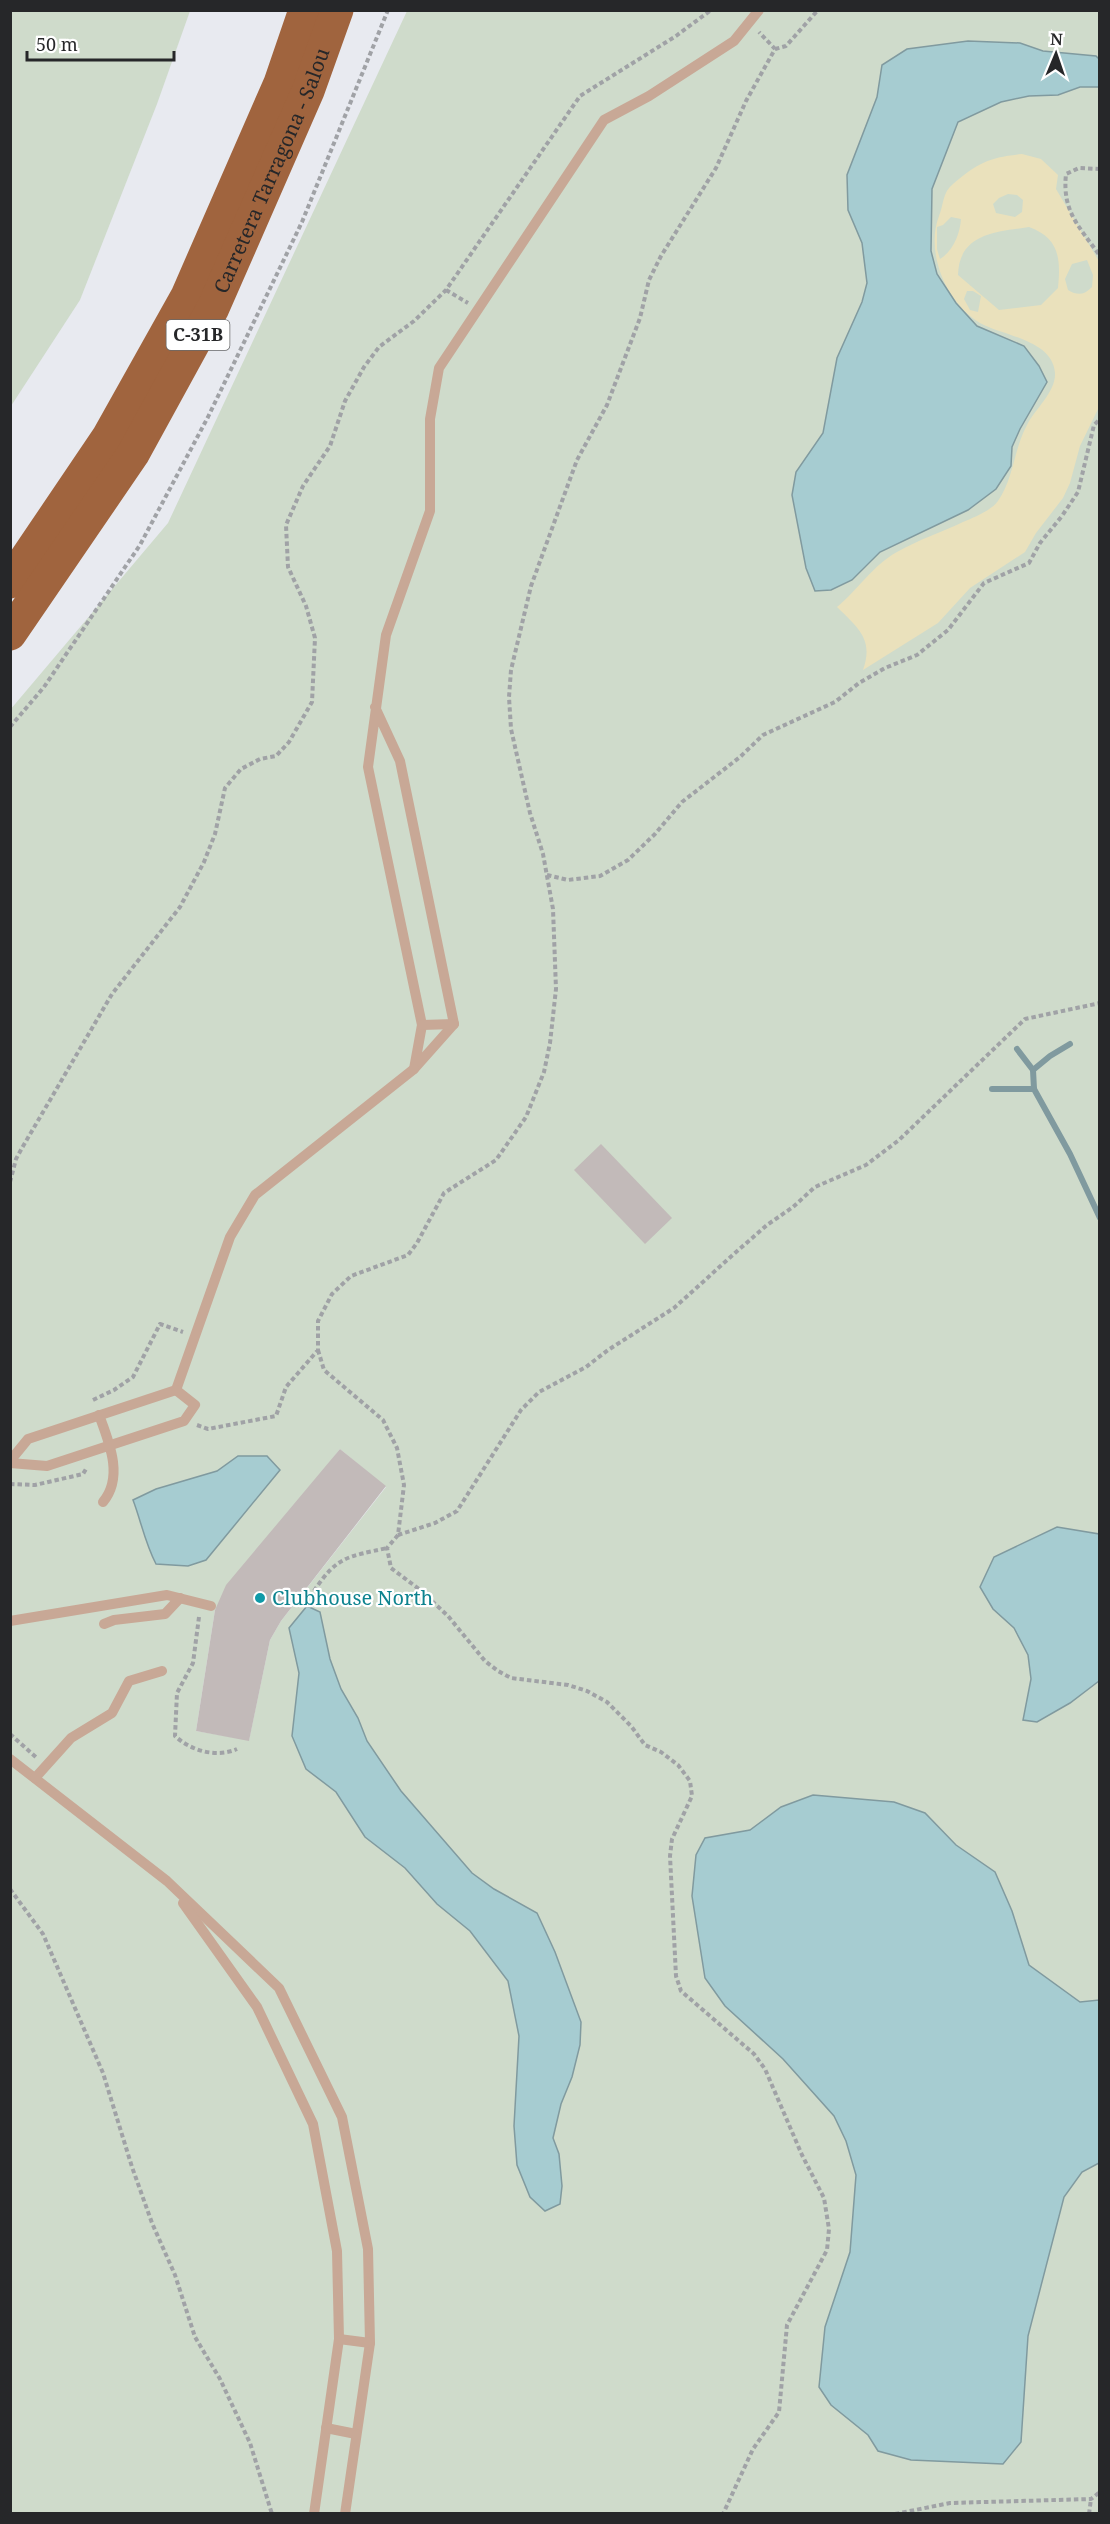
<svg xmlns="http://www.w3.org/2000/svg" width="1110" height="2524" viewBox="0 0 1110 2524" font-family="'Noto Serif',serif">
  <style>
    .green { fill: #cfdbcb; fill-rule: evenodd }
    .sand { fill: #eae1bc; fill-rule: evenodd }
    .water { fill: #a6ccd1; stroke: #809a9f; stroke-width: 1.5 }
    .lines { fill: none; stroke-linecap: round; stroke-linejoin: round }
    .stream { stroke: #809a9f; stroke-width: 6 }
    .building { fill: #c2bab9 }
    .path { stroke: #a0a2a6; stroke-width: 4; stroke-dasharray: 4.5 3; stroke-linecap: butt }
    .service { stroke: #c8a896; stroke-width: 10 }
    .trunk { stroke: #a0643e; stroke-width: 33 }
    .culture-dot { fill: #0f9aa8; stroke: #fff; stroke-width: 2 }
    .labels { text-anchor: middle; stroke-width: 4.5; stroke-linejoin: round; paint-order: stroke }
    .shield { fill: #fff; stroke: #676869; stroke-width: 1.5 }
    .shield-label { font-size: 18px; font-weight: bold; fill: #262729 }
    .street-label { font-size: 20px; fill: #262729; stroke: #fff }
    .culture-label { font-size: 20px; fill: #0d838f; stroke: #fff; text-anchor: start }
  </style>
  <rect width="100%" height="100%" fill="#e8eaf0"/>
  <g class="green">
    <polygon points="11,10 190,11 157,104 80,300 11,406"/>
    <path d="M407 11H1099V2513H11L10 710 168 523ZM340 1449 386 1487 281 1621 270 1640 249 1740 196 1731 215 1610Z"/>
  </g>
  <path class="sand" d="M1022 154 1041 159 1058 175 1056 189 1100 263 1099 407 1080 446 1070 483 1063 498 1036 533 1025 552 970 588 938 623 863 670C874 639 858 628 837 607 858 590 873 565 897 552 918 540 942 532 963 522 973 518 992 510 998 501 1014 478 1014 448 1027 425 1035 409 1056 392 1055 373 1053 340 1003 336 980 323 946 303 925 252 939 216 944 204 942 193 953 184 977 163 990 157 1022 154ZM1008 194 1017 195 1023 200 1022 212 1015 217 996 213 993 204 999 198ZM951 217 961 219C960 234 953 251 940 259L937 249V227L943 225ZM1029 227C1059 238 1061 258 1058 288L1041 305 999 310 958 275C959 233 997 232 1029 227ZM1087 260 1093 275 1092 287C1084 295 1078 296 1068 290L1065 279 1072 264ZM967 291H973L981 296 978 312 970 310 964 299Z"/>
  <g class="water">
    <polygon points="968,41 1020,43 1043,51 1096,56 1099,59 1099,87 1080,87 1058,95 1029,96 1001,102 958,122 932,189 931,251 937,274 956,303 977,326 1024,346 1039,366 1047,382 1020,429 1012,447 1011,466 996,489 968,510 880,552 852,580 831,590 815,591 806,568 792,495 796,472 823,433 837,358 862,302 867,283 862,243 848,210 847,175 877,97 882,65 907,49"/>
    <path d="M238 1456H267L280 1470 206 1560 188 1566 156 1564C145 1543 141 1521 133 1500L156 1489 217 1471Z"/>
    <polygon points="1057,1527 1099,1534 1099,1681 1070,1703 1037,1722 1023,1720 1031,1679 1028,1655 1014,1628 993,1609 980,1587 994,1557"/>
    <polygon points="307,1606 320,1612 330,1659 341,1689 358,1718 367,1741 401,1791 472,1873 494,1889 537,1913 555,1952 581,2022 580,2045 572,2077 561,2104 553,2138 559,2154 562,2186 560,2204 545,2211 530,2197 517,2165 514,2126 519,2036 508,1981 470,1931 437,1904 405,1868 365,1837 336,1792 306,1769 292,1736 299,1673 289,1628"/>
    <polygon points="813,1795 894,1802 925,1813 956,1845 995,1872 1012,1911 1029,1965 1080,2002 1099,2000 1099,2163 1082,2172 1064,2197 1028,2336 1021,2442 1003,2464 911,2460 878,2451 868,2435 831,2405 819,2387 825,2327 850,2252 856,2175 846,2141 834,2116 783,2059 725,2006 705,1978 692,1896 696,1855 705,1838 750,1830 781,1807"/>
  </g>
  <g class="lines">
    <g class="stream">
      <polyline points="1070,1044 1050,1056 1033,1070 1034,1089 1070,1154 1100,1218"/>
      <polyline points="1017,1049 1033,1070"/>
      <polyline points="992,1089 1034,1089"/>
    </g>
  </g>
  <g class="building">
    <polygon points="601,1144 672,1218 645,1244 574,1170"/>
    <polygon points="340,1449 386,1486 281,1621 270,1640 249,1741 196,1731 215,1610 226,1585"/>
  </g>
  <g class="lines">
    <g class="path">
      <polyline points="775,49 786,46 818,10"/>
      <path d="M1100 169 1079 168 1066 174C1062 212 1079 226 1100 256"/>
      <polyline points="446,290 468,303"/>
      <polyline points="10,727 44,687 140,545 208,417 302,222 388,10"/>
      <polyline points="547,875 568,880 600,876 628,860 655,834 682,802 740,757 763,735 835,702 859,683 885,668 917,655 948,630 984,583 1029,563 1040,543 1062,516 1078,492 1094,425 1100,419"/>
      <polyline points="10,1182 16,1159 22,1148 112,994 180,907 204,862 215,834 225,788 241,769 260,759 276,756 289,742 312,702 315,638 306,606 288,567 286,525 303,486 330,446 345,401 364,367 379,347 414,321 446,290 580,96 676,36 711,10"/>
      <polyline points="318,1350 324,1370 383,1420 397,1448 404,1485 398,1535 435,1523 457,1511 521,1410 539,1392 586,1367 608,1350 674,1308 735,1253 767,1225 793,1207 815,1187 866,1165 899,1140 1025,1019 1100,1003"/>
      <polyline points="93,1400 114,1390 133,1377 160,1324 183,1332"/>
      <polyline points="197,1425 208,1429 276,1416 286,1387 318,1350 318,1321 332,1294 351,1276 408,1255 417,1243 444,1193 496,1160 526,1117 544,1072 550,1043 556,989 553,909 543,854 530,813 511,729 509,697 511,670 531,586 577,460 607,405 640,318 649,280 661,256 716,168 746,101 775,49 759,32"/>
      <polyline points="10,1484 35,1485 83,1474 86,1469"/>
      <polyline points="398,1535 387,1548 391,1568 419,1589 448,1616 485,1661 498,1671 511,1678 568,1685 587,1691 607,1702 631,1726 645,1745 661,1752 678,1765 690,1781 692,1796 672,1839 670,1856 676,1976 681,1991 754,2054 765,2069 802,2155 824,2198 829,2229 827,2250 787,2325 779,2412 753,2449 723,2514"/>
      <path d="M314 1591C337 1556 347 1557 387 1548"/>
      <path d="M199 1617 193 1663 177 1693 175 1736C191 1751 217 1758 237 1749"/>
      <polyline points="10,1734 37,1758"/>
      <polyline points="10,1889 43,1934 103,2073 132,2167 152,2223 175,2275 195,2337 220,2379 250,2443 272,2514"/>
      <polyline points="895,2514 950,2503 1091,2499 1100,2492"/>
      <polyline points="1089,2514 1091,2499"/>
    </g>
    <g class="service">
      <polyline points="375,707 400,761 454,1024 414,1069 422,1025 368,767 386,635 430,511 430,419 439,368 604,120 649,96 734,41 759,10"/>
      <polyline points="422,1025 454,1024"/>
      <polyline points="176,1390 230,1237 255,1195 414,1069"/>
      <path d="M99 1415C109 1442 124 1477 103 1502"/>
      <polyline points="10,1461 28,1439 176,1390"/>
      <polyline points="10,1463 47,1466 184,1421 195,1405 176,1390"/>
      <polyline points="10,1621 167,1595 211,1606"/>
      <polyline points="104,1624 114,1620 165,1614 180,1598"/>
      <polyline points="10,1759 167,1881 279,1988 342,2117 368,2249 370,2343 345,2514"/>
      <polyline points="35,1778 71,1738 112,1713 129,1681 162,1671"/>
      <polyline points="183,1903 257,2007 313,2124 337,2251 339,2339 314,2514"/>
      <polyline points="339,2339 370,2343"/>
      <polyline points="326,2428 356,2434"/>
    </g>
    <g class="trunk">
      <polyline points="10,582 108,437 187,296 280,83 305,10"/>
      <path id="s1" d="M10 634 133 454 213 308 308 91 337 10"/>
    </g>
  </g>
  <circle class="culture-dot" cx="260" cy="1598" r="6"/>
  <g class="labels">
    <rect class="shield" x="166.5" y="320" width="63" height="30" rx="4.5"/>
    <g class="shield-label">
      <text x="198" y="341">C-31B</text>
    </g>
    <g class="street-label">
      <text dy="7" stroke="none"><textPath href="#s1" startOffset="534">Carretera Tarragona - Salou</textPath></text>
    </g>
    <g class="culture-label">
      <text x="272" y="1605">Clubhouse North</text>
    </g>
  </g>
  <rect width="1110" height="2524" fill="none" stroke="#262729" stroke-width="24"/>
  <g transform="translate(1056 54) rotate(2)" stroke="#ffffff" stroke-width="4.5" paint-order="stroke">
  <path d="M0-4.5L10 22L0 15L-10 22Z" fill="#262729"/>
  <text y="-9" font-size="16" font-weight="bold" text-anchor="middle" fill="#262729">N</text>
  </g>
  <path d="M27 51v9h147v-9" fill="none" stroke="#262729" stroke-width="3"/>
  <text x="36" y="51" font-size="18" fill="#262729" stroke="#ffffff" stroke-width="4.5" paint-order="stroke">50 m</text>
</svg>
